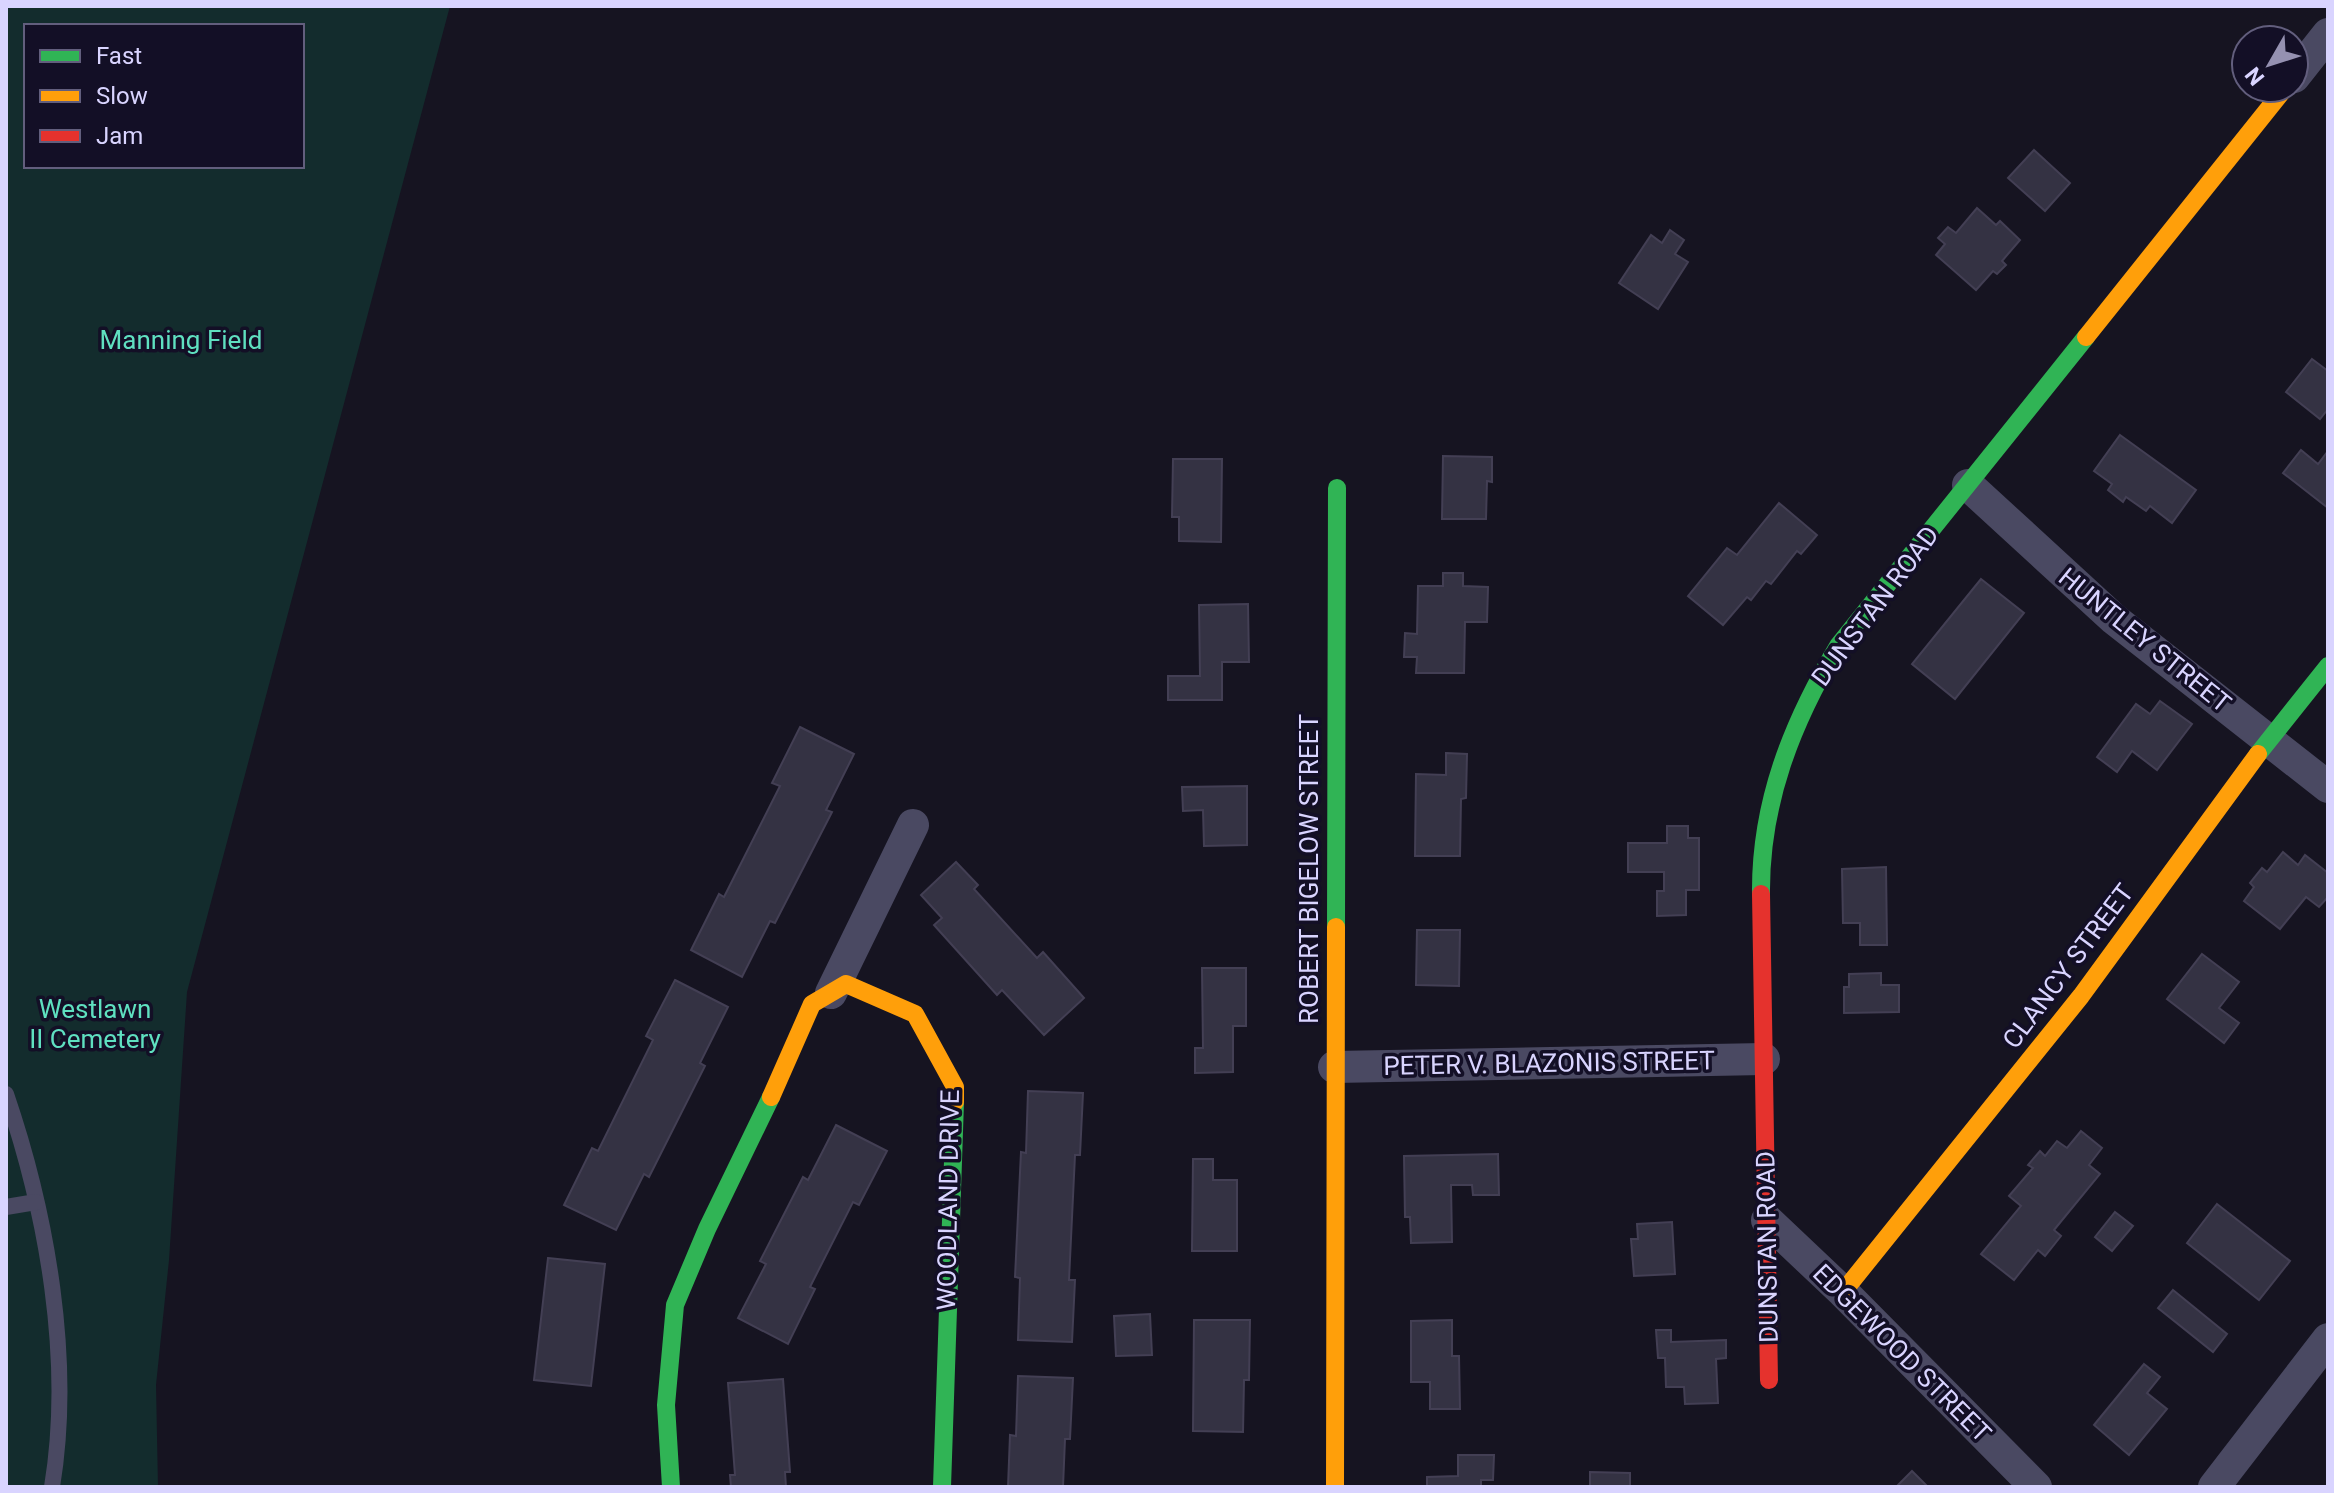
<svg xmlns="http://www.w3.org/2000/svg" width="2334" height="1493" viewBox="0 0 2334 1493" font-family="Roboto,sans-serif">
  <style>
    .green { fill: #132c2d; fill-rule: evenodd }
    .building { fill: #343243; stroke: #433f54; stroke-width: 2 }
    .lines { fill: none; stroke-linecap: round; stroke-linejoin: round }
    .lane { stroke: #4a4962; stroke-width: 16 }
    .street { stroke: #4a4962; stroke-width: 32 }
    .fast { stroke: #30b455; stroke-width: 18 }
    .slow { stroke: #ff9f0a; stroke-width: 18 }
    .jam { stroke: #e5322d; stroke-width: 18 }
    .labels { text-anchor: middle; stroke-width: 7; stroke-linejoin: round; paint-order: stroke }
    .park-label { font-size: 26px; fill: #5fe0c0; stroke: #130f26 }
    .street-label { font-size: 26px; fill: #d9d4ff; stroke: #130f26 }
  </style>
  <rect width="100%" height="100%" fill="#161421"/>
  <path class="green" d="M6 6H450L187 992 169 1260 156 1385 158 1487H6ZM26 26H302V166H26Z"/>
  <g class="building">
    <polygon points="2034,150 2070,183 2045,211 2008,178"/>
    <polygon points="1977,208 1996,225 2000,221 2020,240 2002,261 2006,265 1997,274 1993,271 1976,290 1936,255 1945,244 1938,238 1948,227 1956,233"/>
    <polygon points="1670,230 1684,240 1675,254 1688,262 1658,309 1619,283 1651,235 1662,243"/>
    <polygon points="2312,359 2328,371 2328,409 2320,419 2286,392"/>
    <polygon points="2120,435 2196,490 2172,523 2150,506 2146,511 2126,497 2123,502 2108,490 2112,484 2094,471"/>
    <polygon points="2301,450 2318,464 2328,451 2328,508 2283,473"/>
    <polygon points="1443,456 1492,457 1492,482 1487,481 1486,519 1442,519"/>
    <polygon points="1173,459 1222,459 1221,542 1179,541 1179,517 1172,517"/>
    <polygon points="1779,503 1817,535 1801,554 1797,551 1771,584 1766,581 1751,600 1747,597 1723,625 1688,596 1727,548 1737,555"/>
    <polygon points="1443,573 1463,573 1463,586 1488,587 1487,622 1465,622 1464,673 1416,673 1417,657 1404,657 1405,633 1417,634 1418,586 1443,586"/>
    <polygon points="1981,579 2024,613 1955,699 1912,664"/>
    <polygon points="1248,604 1249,662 1222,662 1222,700 1168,700 1168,676 1200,676 1199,605"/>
    <polygon points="2160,701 2192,724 2157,770 2132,751 2117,772 2097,757 2136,704 2150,714"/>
    <polygon points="800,727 854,754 826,810 832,812 775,923 770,921 742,977 691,950 719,894 724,897 780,786 772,783"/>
    <polygon points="1446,753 1467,754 1466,798 1461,799 1460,856 1415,856 1416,774 1446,775"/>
    <polygon points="1247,786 1247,845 1204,846 1203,810 1183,811 1182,787"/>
    <polygon points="1667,826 1688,826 1688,838 1699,838 1699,890 1686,890 1686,915 1657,916 1657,891 1664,891 1664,872 1628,872 1628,843 1667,843"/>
    <polygon points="2283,852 2298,865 2305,855 2328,873 2328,897 2319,907 2306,897 2280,929 2244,901 2254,887 2250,883 2262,868 2267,872"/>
    <polygon points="956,862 978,885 974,889 1037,958 1043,952 1084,998 1044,1035 1002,990 997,995 934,925 942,918 921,895"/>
    <polygon points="1886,867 1887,945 1860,945 1860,923 1843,923 1842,869"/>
    <polygon points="1417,930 1460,930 1459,986 1416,985"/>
    <polygon points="2202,954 2239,982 2219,1008 2239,1023 2224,1043 2167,999"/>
    <polygon points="1202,968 1246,968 1246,1026 1233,1026 1233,1072 1195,1073 1195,1048 1203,1048"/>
    <polygon points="1881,973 1881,985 1899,985 1899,1012 1844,1013 1844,987 1849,987 1849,974"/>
    <polygon points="675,980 728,1007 700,1063 705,1066 649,1177 644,1174 616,1230 564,1205 592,1148 598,1151 653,1040 646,1036"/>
    <polygon points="1028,1091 1083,1093 1080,1155 1075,1155 1069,1280 1075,1280 1072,1342 1018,1340 1020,1278 1015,1277 1021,1152 1026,1153"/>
    <polygon points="836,1125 887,1151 859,1205 853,1202 810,1287 815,1289 788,1344 738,1318 766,1264 760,1261 803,1177 808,1180"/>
    <polygon points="2081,1131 2102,1148 2089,1165 2100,1174 2054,1230 2061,1236 2045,1256 2038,1250 2014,1280 1981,1254 2021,1206 2009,1196 2033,1168 2028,1165 2040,1151 2045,1156 2057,1141 2067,1148"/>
    <polygon points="1498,1154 1499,1195 1473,1195 1472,1185 1451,1185 1452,1242 1411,1243 1410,1217 1405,1217 1404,1156"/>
    <polygon points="1193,1159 1213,1159 1213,1180 1237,1180 1237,1251 1192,1251"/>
    <polygon points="2217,1204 2290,1261 2259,1300 2187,1243"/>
    <polygon points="2115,1212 2133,1226 2112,1251 2095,1237"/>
    <polygon points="1672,1222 1675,1274 1634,1276 1631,1239 1638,1239 1637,1224"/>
    <polygon points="548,1258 605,1264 591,1386 534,1380"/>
    <polygon points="2173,1290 2227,1334 2213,1352 2158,1308"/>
    <polygon points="1150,1314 1152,1355 1116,1356 1114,1316"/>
    <polygon points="1194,1320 1250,1320 1249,1380 1244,1380 1243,1432 1193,1431"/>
    <polygon points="1452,1320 1452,1356 1459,1356 1460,1409 1430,1409 1430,1382 1411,1382 1411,1321"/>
    <polygon points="1656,1330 1671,1330 1671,1342 1726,1340 1726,1358 1716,1359 1718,1403 1685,1404 1684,1387 1666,1387 1665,1358 1658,1358"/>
    <polygon points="2144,1364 2160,1377 2147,1393 2167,1409 2129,1455 2094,1425"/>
    <polygon points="1018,1376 1073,1378 1070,1439 1065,1439 1063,1487 1008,1487 1010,1435 1016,1436"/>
    <polygon points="783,1379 790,1472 785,1472 786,1487 731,1487 730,1475 735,1475 728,1383"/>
    <polygon points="1458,1455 1494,1455 1493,1480 1481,1480 1481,1487 1427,1487 1427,1477 1458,1476"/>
    <polygon points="1912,1471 1928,1487 1896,1487"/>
    <polygon points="1590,1472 1630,1473 1630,1487 1590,1487"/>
  </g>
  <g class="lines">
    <g class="lane">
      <path d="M6 1094C47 1214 73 1360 52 1487"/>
      <polyline points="6,1207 36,1202"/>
    </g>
    <g class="street">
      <polyline points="2294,77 2328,34"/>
      <polyline points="1968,485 2114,619 2328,787"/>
      <polyline points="831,993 913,825"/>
      <polyline points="1334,1067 1764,1059"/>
      <polyline points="1767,1220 1843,1292 2036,1487"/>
      <polyline points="2214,1487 2328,1339"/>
    </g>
    <g class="fast">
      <polyline points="2258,754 2328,666"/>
      <path d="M1761 894C1760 803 1792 723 1838 646L2086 337"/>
      <polyline points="1336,927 1337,488"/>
      <polyline points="671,1487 666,1405 675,1305 707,1229 771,1097"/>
      <polyline points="942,1487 955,1102"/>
    </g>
    <g class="slow">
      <polyline points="2086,337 2285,88"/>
      <polyline points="771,1097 812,1004 846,984 915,1014 955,1087 955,1102"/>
      <polyline points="1843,1292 2081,996 2258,754"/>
      <polyline points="1335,1487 1336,927"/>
    </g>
    <polyline class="jam" points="1761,894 1769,1380"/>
  </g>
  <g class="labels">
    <g class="park-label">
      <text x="181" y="349">Manning Field</text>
      <text x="95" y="1018">Westlawn<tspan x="95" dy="30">II Cemetery</tspan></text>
    </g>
    <g class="street-label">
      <text transform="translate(1875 606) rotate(-53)" y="9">DUNSTAN ROAD</text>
      <text transform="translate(2145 640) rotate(39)" y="9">HUNTLEY STREET</text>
      <text transform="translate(1309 869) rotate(-90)" y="9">ROBERT BIGELOW STREET</text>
      <text transform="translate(2068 966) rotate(-53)" y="9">CLANCY STREET</text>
      <text transform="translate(1549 1063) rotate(-1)" y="9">PETER V. BLAZONIS STREET</text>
      <text transform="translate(948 1200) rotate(-89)" y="9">WOODLAND DRIVE</text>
      <text transform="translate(1767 1247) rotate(-91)" y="9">DUNSTAN ROAD</text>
      <text transform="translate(1902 1353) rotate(45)" y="9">EDGEWOOD STREET</text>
    </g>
  </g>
  <rect width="2334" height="1493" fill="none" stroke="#d9d4ff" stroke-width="16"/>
  <rect x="24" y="24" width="280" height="144" fill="#130f26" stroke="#625e7d" stroke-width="2"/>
  <rect x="40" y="50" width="40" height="12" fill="#30b455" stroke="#625e7d" stroke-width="2"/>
  <text x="96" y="64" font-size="24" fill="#d9d4ff">Fast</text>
  <rect x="40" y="90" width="40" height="12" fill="#ff9f0a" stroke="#625e7d" stroke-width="2"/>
  <text x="96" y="104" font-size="24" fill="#d9d4ff">Slow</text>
  <rect x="40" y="130" width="40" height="12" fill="#e5322d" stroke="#625e7d" stroke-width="2"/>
  <text x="96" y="144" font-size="24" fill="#d9d4ff">Jam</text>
  <g transform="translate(2270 64) rotate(231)"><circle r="38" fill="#130f26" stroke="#625e7d" stroke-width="2"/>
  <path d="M0-6L14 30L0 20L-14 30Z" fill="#9591b1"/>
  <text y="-12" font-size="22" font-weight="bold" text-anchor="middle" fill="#d9d4ff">N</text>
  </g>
</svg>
